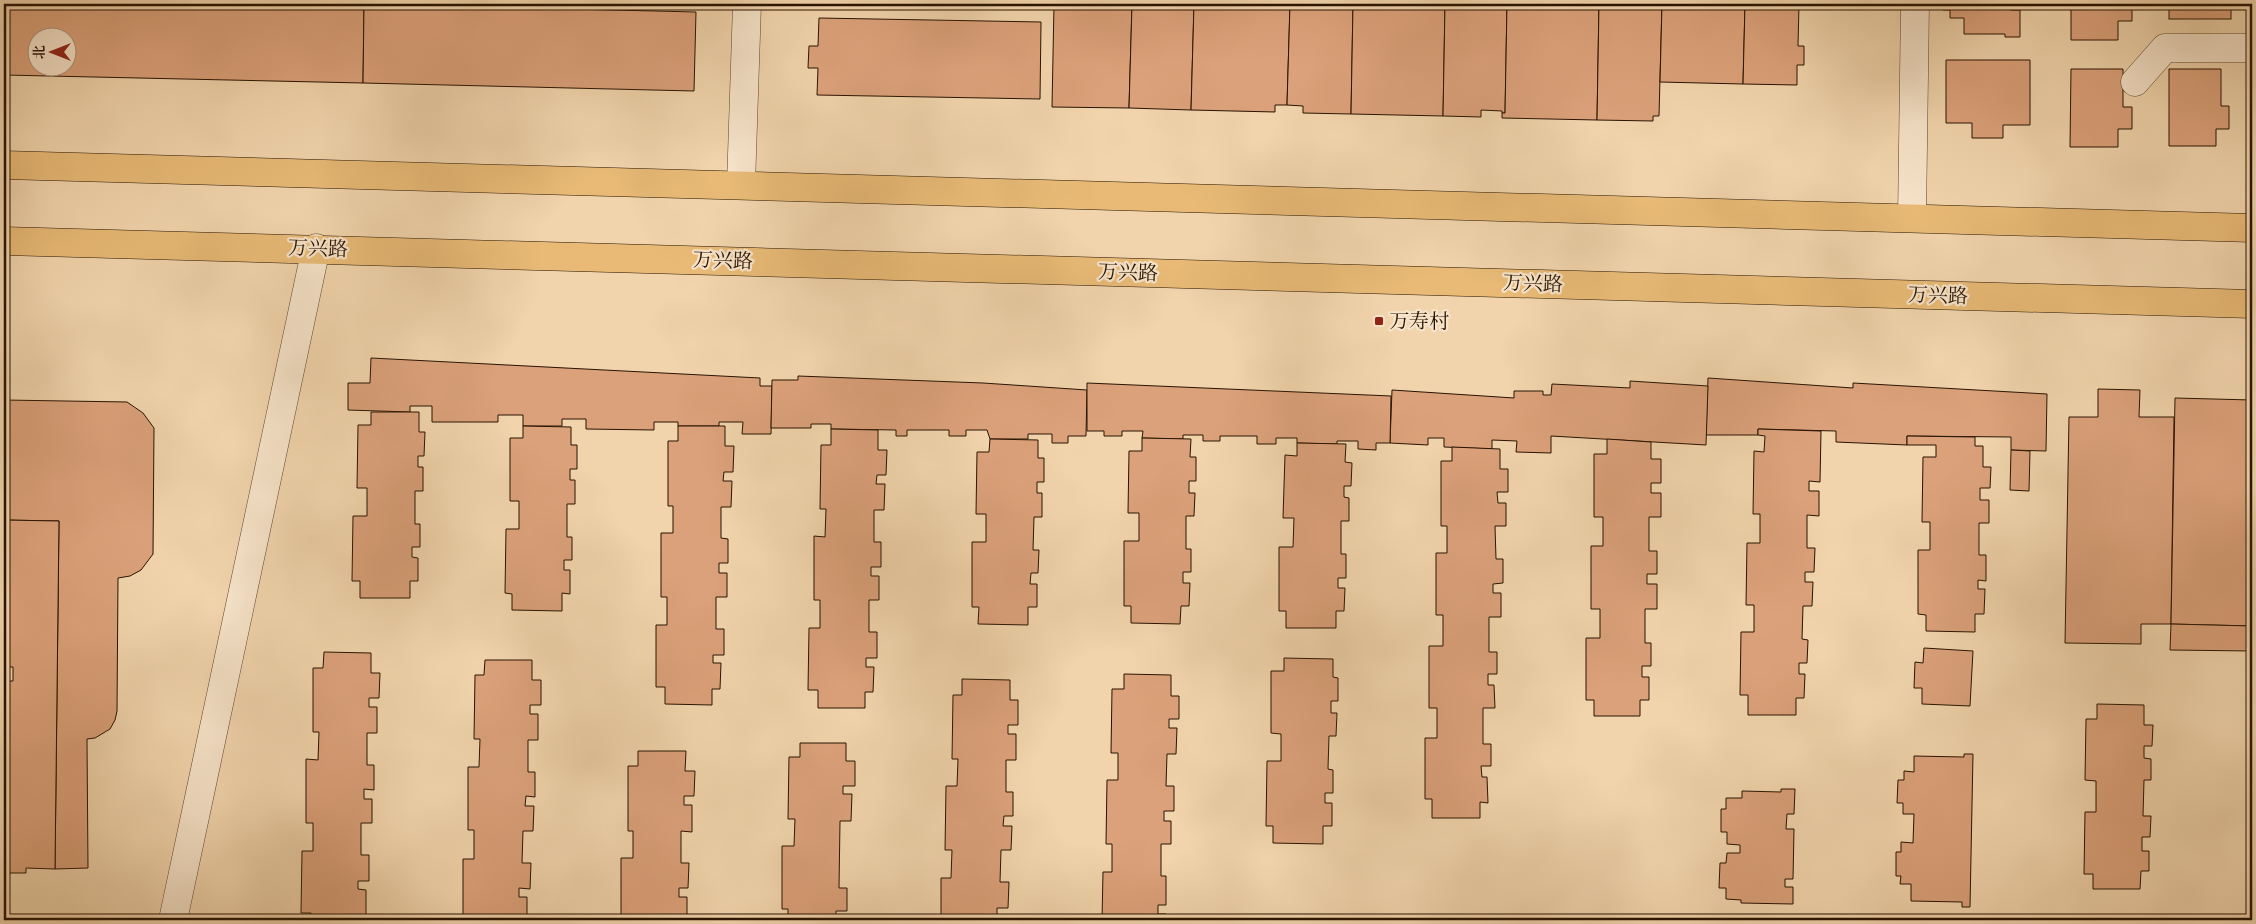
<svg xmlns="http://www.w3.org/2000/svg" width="2256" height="924" viewBox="0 0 2256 924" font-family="'Sorts Mill Goudy','Noto Serif SC',serif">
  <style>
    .building { fill: #dba17a; stroke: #281300; fill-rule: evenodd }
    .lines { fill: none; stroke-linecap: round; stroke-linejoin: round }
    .minor-casing { stroke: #5a432b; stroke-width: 29 }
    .major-casing { stroke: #281300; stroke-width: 29 }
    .minor { stroke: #f6e3c9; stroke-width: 28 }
    .major { stroke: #e8ba76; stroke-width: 28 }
    .poi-dot { fill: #8f2418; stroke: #f6e3c9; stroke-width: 2 }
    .labels { text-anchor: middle; stroke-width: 4.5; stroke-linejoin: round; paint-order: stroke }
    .street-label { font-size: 20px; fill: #281300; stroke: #f6e3c9 }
    .poi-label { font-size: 20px; fill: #281300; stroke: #f6e3c9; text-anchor: start }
  </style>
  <rect width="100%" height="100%" fill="#f1d4ac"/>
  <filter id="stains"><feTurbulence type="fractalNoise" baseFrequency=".004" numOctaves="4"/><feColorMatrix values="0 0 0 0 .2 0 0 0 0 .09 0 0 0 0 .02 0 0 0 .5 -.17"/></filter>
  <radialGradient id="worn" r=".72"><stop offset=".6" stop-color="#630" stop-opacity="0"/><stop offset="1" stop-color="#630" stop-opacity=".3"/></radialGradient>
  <g class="building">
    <path d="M4 4H364L363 83 4 75ZM38 38H68V68H38Z"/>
    <polygon points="364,4 696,12 694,91 363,83"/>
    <polygon points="1054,4 1132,4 1129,108 1052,107"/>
    <polygon points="1132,4 1194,4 1191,110 1129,108"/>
    <polygon points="1194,4 1290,4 1287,105 1275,105 1275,112 1191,110"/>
    <polygon points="1290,4 1353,4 1351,114 1303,113 1303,106 1287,105"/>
    <polygon points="1353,4 1445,4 1443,116 1351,114"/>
    <polygon points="1445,4 1507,4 1505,113 1502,113 1502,111 1481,110 1481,117 1443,116"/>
    <polygon points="1507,4 1599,4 1597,120 1502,118 1502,113 1505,113"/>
    <polygon points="1599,4 1662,4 1659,116 1653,116 1653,121 1597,120"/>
    <polygon points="1662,4 1745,4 1743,84 1660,82"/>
    <polygon points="1745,4 1806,4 1806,5 1799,5 1798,46 1804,46 1804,65 1797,65 1797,85 1743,84"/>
    <polygon points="1943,4 2011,4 2011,10 2020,10 2020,37 2005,37 2005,34 1964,34 1964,18 1950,18 1950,10 1943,10"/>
    <polygon points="2071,4 2132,4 2132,21 2118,21 2118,40 2071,40"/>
    <rect x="2169" y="4" width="62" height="15"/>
    <polygon points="819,18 1041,22 1040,99 817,95 818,68 808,68 809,46 818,46"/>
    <polygon points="1946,60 2030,60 2030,125 2003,125 2003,138 1972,138 1972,123 1946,123"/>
    <polygon points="2071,69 2123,69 2123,107 2132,107 2132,129 2118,129 2118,147 2070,147"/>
    <polygon points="2169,69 2221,69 2221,106 2229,106 2229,129 2216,129 2216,146 2169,146"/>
    <polygon points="371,358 760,378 760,386 772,386 771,434 742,434 743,422 719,422 719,426 678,426 678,422 654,422 654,430 586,429 586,419 562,419 562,426 523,426 523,415 498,415 498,422 432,422 432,406 410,406 410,412 348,410 348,383 370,383"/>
    <polygon points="798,376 983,383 1087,390 1086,436 1068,436 1068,443 1052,443 1052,434 1028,434 1028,439 990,439 987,430 966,430 966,436 949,436 949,430 907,430 907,436 896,436 896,430 831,429 831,424 811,424 811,428 771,428 772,380 798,380"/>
    <polygon points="1708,378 1853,388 1853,383 2047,394 2046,451 2011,450 2011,437 1907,436 1907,445 1836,442 1836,431 1758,429 1758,435 1706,435"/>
    <polygon points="1630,381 1708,386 1706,445 1551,436 1551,453 1516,452 1517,441 1492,440 1492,449 1444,447 1444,438 1428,438 1428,445 1390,443 1392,390 1514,398 1514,391 1543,391 1543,395 1551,395 1552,384 1630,388"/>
    <polygon points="1087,383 1391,396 1390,443 1376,443 1376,450 1358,449 1358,441 1337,441 1337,444 1297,443 1297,438 1276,438 1276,444 1257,444 1257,436 1220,436 1220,441 1203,441 1203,435 1183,435 1183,439 1142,438 1143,431 1122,431 1122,436 1104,436 1104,431 1087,431"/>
    <polygon points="2098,389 2140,390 2139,417 2174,417 2171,624 2141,624 2141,644 2065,643 2069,417 2098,417"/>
    <polygon points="2175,398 2252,400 2252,626 2171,624"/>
    <polygon points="4,400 127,402 143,413 154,428 153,554 141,570 130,576 118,578 117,711 115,720 110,729 95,738 87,739 88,868 55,869 59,521 4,520"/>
    <polygon points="371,412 419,412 419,432 425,432 424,456 418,456 418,467 423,467 423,491 415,491 415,524 420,524 420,547 412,547 412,557 418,558 418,581 410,581 410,598 360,598 360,581 352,581 353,516 367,516 367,488 357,488 358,425 371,425"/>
    <polygon points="523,426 571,427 571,445 577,445 577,469 570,469 570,480 575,480 575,504 567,504 567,537 572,537 572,560 564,560 564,570 570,570 570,594 562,593 562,611 512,610 512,594 505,593 506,529 519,529 519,501 510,501 510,438 523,438"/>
    <polygon points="678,426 725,426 725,446 734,446 733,472 724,472 723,481 732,481 731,507 721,507 721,538 728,539 728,563 719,563 719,573 727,573 727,597 716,597 716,629 724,629 724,655 713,655 713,663 721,663 720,689 712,689 712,705 665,704 665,687 656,687 656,625 667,625 667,597 661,597 661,533 673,533 673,506 668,506 668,441 678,441"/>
    <polygon points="831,429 878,430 878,450 887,450 886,475 877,475 876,484 885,484 884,510 874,510 874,542 881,542 881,567 871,567 871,576 879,576 879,600 869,600 869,632 877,632 877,658 866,658 866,667 874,667 873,692 865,692 865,708 818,708 818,690 808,690 809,628 820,628 820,600 814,600 814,536 825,537 826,509 820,509 821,445 831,445"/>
    <polygon points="1758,429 1821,431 1820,482 1809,481 1809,491 1819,491 1819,516 1807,515 1807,548 1815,548 1814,572 1805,572 1805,582 1813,582 1812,606 1803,606 1802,639 1808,640 1807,663 1799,663 1799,674 1805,674 1804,698 1796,698 1796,715 1748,715 1748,695 1740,695 1741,632 1754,632 1754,605 1746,605 1747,543 1760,543 1760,514 1753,514 1754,451 1764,452 1765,436 1758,435"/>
    <polygon points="1907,436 1975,437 1975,446 1983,446 1983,467 1991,467 1990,488 1980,488 1980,500 1989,500 1989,523 1979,523 1979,555 1986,555 1986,581 1978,580 1978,589 1985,589 1984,614 1975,614 1975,632 1926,631 1926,615 1918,614 1918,550 1930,550 1930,522 1922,522 1923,457 1936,457 1936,445 1907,445"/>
    <polygon points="1142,438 1191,439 1190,457 1196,457 1196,481 1189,481 1189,493 1195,493 1194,516 1186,516 1186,549 1191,549 1191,572 1183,572 1183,583 1190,583 1189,606 1181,606 1180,624 1131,623 1131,606 1124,606 1124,541 1139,541 1139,513 1128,513 1129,451 1142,451"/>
    <polygon points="990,439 1038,440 1038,458 1044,458 1044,482 1037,482 1037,493 1042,493 1042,517 1034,517 1033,550 1039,550 1038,573 1031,573 1030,584 1037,584 1037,607 1028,607 1028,625 978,624 979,607 972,607 972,542 986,542 986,514 976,514 977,452 989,452"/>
    <polygon points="1607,439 1651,442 1651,459 1661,459 1661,483 1651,483 1651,493 1661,493 1661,517 1649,517 1649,551 1657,551 1657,574 1647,574 1647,584 1657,584 1657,609 1645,609 1645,643 1651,643 1651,666 1642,666 1642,677 1649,677 1649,700 1640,700 1640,716 1594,716 1594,700 1586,700 1586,638 1600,638 1600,609 1591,609 1591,546 1603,546 1603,517 1594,517 1594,454 1607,454"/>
    <polygon points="1297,443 1346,444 1345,462 1352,463 1351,486 1344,486 1344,497 1349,498 1349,521 1341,521 1341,554 1346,554 1346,578 1338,578 1338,588 1345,588 1344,611 1336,611 1336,628 1286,628 1286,611 1279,611 1279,547 1293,547 1294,518 1283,518 1285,455 1297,456"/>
    <polygon points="1452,447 1500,449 1500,469 1508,469 1508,492 1497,492 1498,503 1506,503 1506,526 1495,526 1496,559 1503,559 1503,583 1493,584 1493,593 1501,593 1501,617 1489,617 1489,652 1497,652 1497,674 1488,674 1488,685 1494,685 1495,708 1483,708 1483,744 1491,744 1491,766 1481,766 1482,777 1487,777 1488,803 1480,802 1480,818 1432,818 1432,799 1425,799 1425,738 1437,738 1437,708 1429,708 1429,646 1443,646 1443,615 1436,615 1436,553 1447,553 1447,526 1441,526 1441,461 1452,461"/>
    <polygon points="2011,450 2030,451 2029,491 2010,490"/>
    <polygon points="4,520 59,521 55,869 26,868 26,873 4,873 4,681 13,681 13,667 4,667"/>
    <polygon points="2171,624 2252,626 2252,651 2170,650"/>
    <polygon points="1924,648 1973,651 1970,706 1922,704 1922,688 1914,688 1915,662 1923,663"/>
    <polygon points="324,652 371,653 371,673 380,673 379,698 369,698 369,707 377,707 377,733 367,733 367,765 374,765 374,790 364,789 364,799 372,799 372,823 361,823 361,855 369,855 369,881 358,881 358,889 366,890 366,915 357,915 357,920 311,920 311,913 301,913 302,851 313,851 313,823 306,823 306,759 318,760 319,732 313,732 313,668 323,668"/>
    <polygon points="1284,658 1333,659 1333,677 1338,678 1338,701 1331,701 1331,713 1337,713 1336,736 1329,736 1328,769 1333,770 1333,793 1325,793 1325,803 1332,803 1332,826 1323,826 1323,844 1273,843 1273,826 1266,826 1267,761 1281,761 1281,734 1271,733 1271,671 1284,671"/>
    <polygon points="485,660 532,660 532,680 541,680 541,705 530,705 530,714 538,714 538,740 528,740 528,772 535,772 535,797 526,796 525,806 534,806 533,831 523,831 522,863 531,863 530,889 519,888 519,897 527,897 527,920 463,920 463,859 474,859 474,830 468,830 468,767 479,767 480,739 474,739 475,675 484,675"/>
    <polygon points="1124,674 1171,675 1171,696 1179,696 1179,719 1169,719 1169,728 1177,728 1176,754 1167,754 1166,786 1174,786 1174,811 1164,811 1164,821 1171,821 1171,844 1161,844 1161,876 1166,876 1166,905 1158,905 1158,914 1166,914 1166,920 1102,920 1103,872 1112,872 1112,844 1106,844 1107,780 1118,780 1118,753 1111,753 1112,689 1124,689"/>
    <polygon points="962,679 1010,680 1010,700 1018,700 1018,725 1008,725 1008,734 1016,734 1016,760 1006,760 1006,792 1013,792 1013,816 1004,816 1003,826 1012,826 1011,850 1001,850 1000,882 1009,882 1008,908 997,908 997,917 1005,917 1005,920 941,920 941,878 951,878 952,850 945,850 946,786 957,786 958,759 952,759 953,695 962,695"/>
    <polygon points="2097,704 2144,705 2144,725 2153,725 2152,746 2144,746 2144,758 2151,759 2151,780 2144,780 2143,816 2151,816 2150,837 2142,837 2142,851 2149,851 2149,871 2141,871 2140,889 2093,889 2093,874 2084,874 2085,812 2096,812 2096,781 2085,780 2086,719 2097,719"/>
    <polygon points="800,743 846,743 846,761 855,761 855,786 843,786 843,794 852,794 851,821 840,821 839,888 847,888 847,911 836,911 836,920 788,920 788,909 782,909 782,846 794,846 795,819 788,819 789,757 800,757"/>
    <polygon points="638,751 686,751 685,771 695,771 694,796 684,796 684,805 692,805 692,832 681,831 681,863 689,863 688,888 679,888 679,897 687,897 687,920 621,920 621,858 633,858 633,831 628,831 628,766 638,766"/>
    <polygon points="1964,754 1973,754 1970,907 1962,907 1962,902 1911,901 1911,884 1900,884 1901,876 1896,876 1896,852 1901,852 1901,842 1913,843 1914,814 1903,814 1903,803 1897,803 1898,780 1904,780 1904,771 1914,772 1914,756 1964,757"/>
    <polygon points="1781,789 1795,789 1794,814 1787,814 1786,829 1794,829 1793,879 1785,879 1785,887 1793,887 1793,904 1741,903 1741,900 1726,899 1726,888 1719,888 1720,863 1726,863 1727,853 1740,853 1740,845 1727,844 1727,832 1721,832 1721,809 1726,809 1726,798 1742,798 1742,791 1781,792"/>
  </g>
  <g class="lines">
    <g class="minor-casing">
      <g id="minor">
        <polyline points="2135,82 2165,48 2252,48"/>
        <polyline points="741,185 747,4"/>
        <polyline points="1912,218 1915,4"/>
        <polyline points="173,920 316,248"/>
      </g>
    </g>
    <g class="major-casing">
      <g id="major">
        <polyline points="4,165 2252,228"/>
        <polyline points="4,241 2252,304"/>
      </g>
    </g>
    <use href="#minor" class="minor"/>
    <use href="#major" class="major"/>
  </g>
  <rect class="poi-dot" x="1374" y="316" width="10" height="10" rx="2.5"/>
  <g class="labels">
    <g class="street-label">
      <text transform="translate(318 248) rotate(2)" y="7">万兴路</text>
      <text transform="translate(723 260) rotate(2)" y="7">万兴路</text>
      <text transform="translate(1128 272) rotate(2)" y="7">万兴路</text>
      <text transform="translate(1533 283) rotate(2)" y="7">万兴路</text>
      <text transform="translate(1938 295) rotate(2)" y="7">万兴路</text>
    </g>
    <g class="poi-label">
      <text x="1389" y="328">万寿村</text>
    </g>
  </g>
  <rect width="2256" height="924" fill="none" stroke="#f1d4ac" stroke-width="20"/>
  <rect x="5" y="5" width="2246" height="914" fill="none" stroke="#281300" stroke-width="2.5"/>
  <rect x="10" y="10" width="2236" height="904" fill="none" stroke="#281300"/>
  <g transform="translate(52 52) rotate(270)"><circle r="24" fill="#f6e3c9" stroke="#a49079"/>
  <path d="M0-4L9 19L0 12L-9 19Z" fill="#8f2418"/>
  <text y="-8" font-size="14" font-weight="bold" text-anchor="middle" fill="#281300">北</text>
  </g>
  <rect width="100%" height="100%" filter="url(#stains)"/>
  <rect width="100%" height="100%" fill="url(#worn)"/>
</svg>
